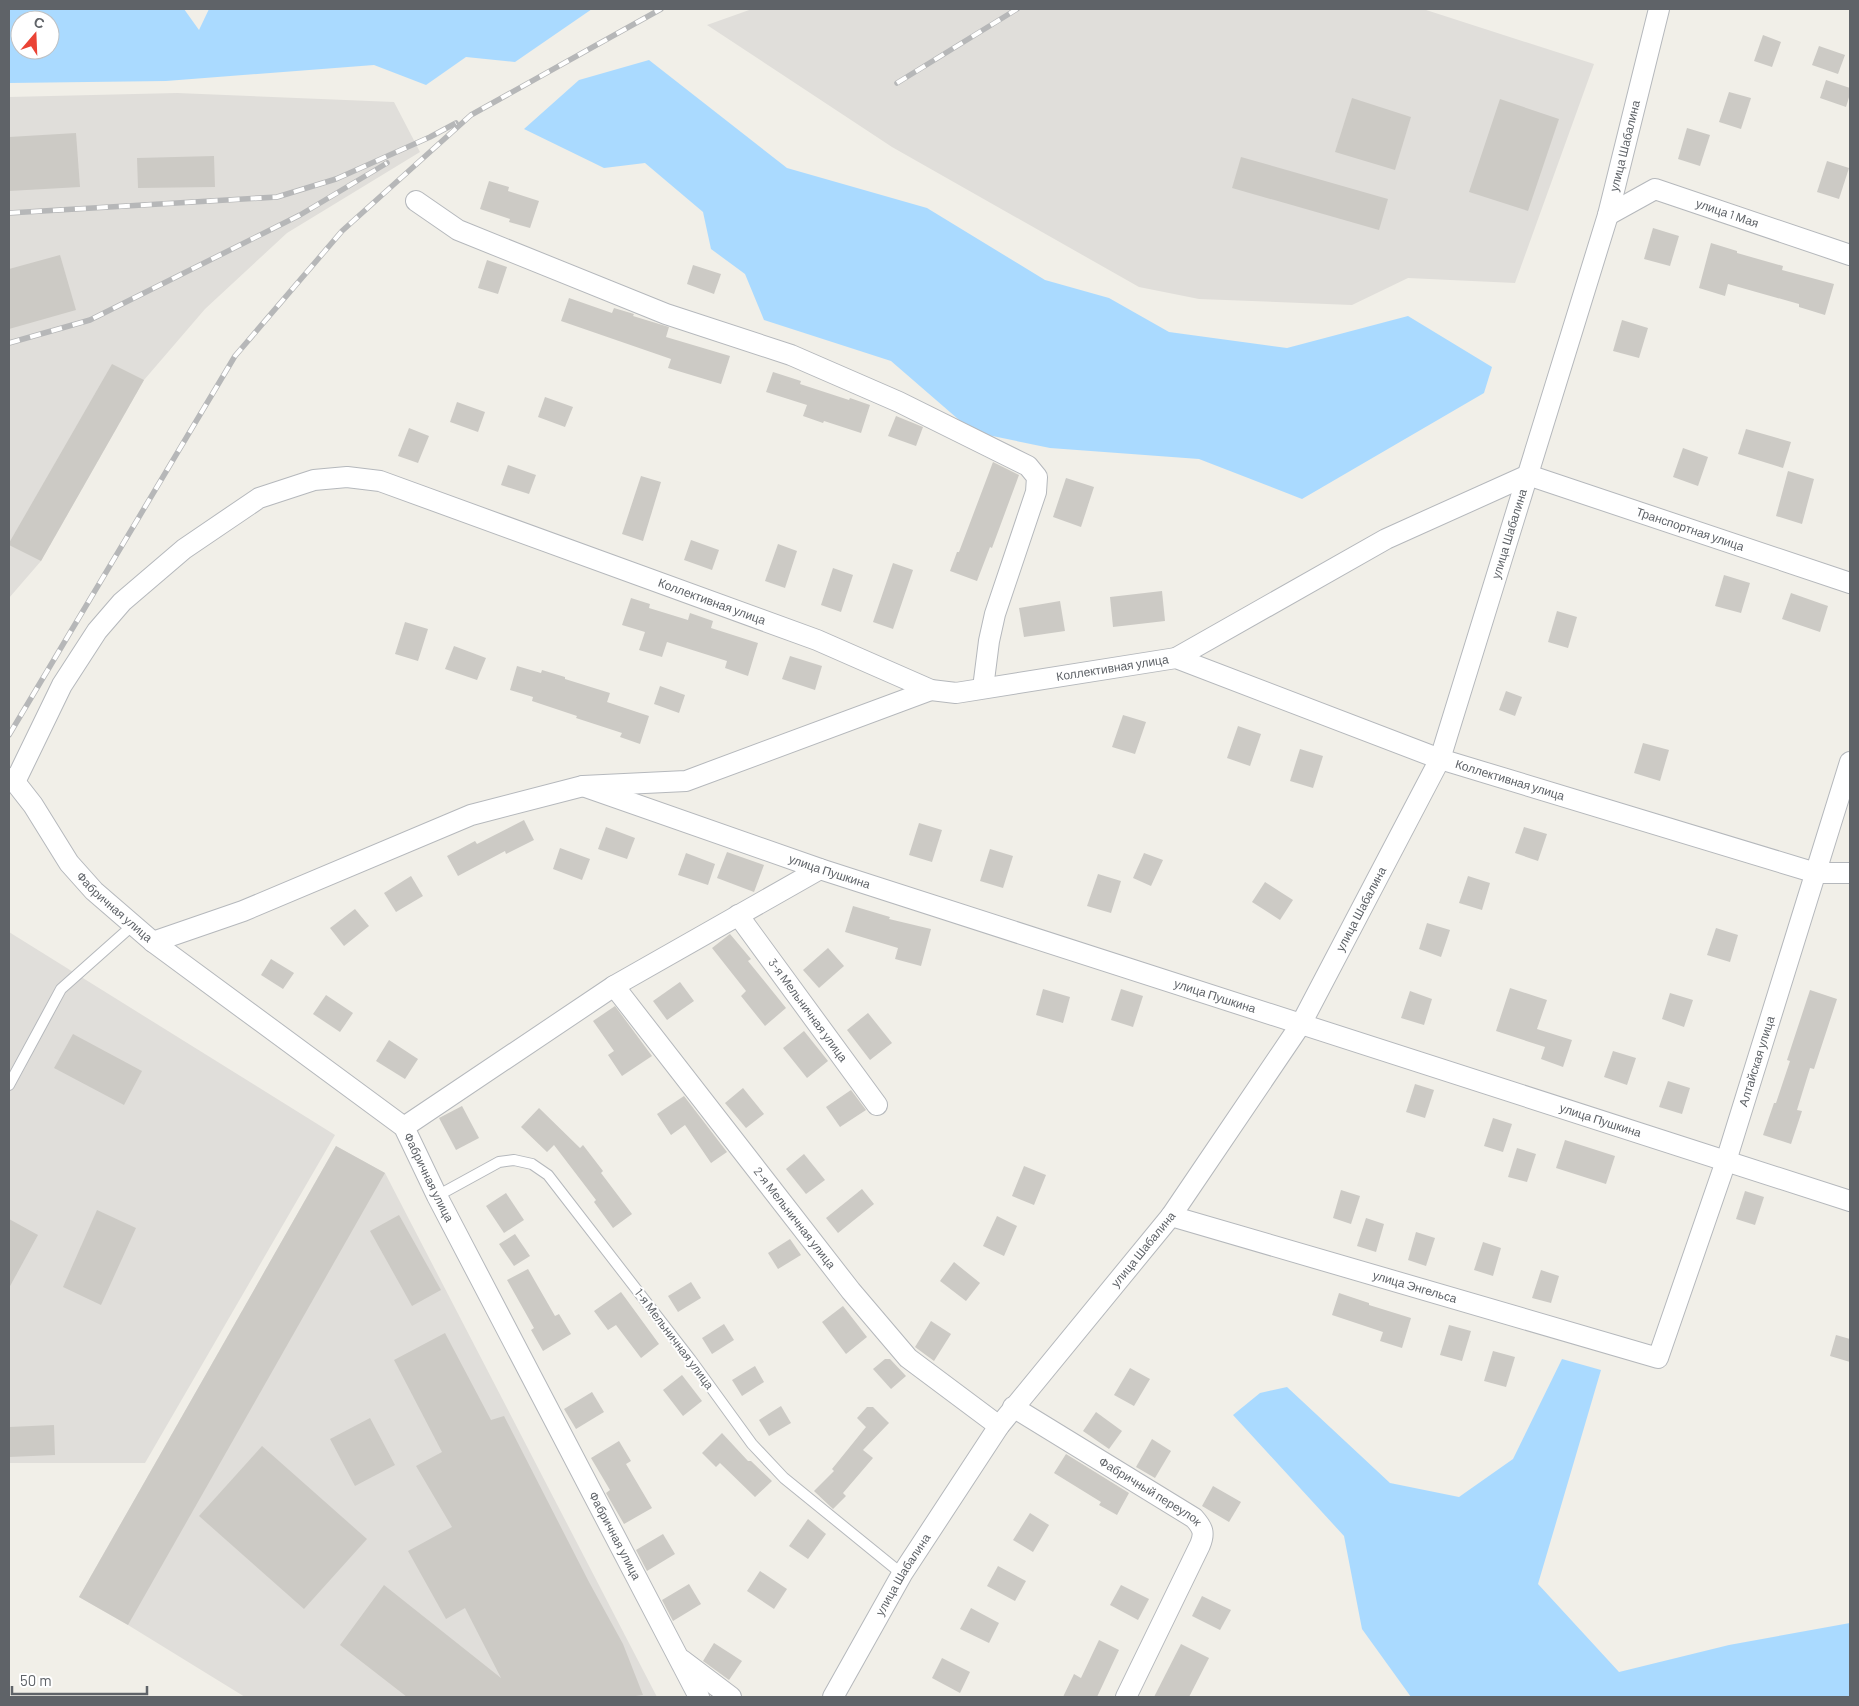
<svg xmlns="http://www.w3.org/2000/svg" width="1859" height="1706" viewBox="0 0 1859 1706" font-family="Barlow,sans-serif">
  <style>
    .industrial { fill: #e0deda }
    .water { fill: #aadaff; fill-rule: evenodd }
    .building { fill: #cccac5 }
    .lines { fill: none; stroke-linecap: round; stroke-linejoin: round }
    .service-casing { stroke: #b5b8bc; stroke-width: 12 }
    .minor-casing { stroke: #b5b8bc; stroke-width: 22 }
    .service { stroke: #fff; stroke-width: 10 }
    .minor { stroke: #fff; stroke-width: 20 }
    .rail-casing { stroke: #b6b7b8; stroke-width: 5.5 }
    .rail { stroke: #fff; stroke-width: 4; stroke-dasharray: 11; stroke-linecap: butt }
    .labels { text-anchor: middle; stroke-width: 4; stroke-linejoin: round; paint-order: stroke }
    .street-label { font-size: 12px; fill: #5f6368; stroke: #fff }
  </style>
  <rect width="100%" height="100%" fill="#f1efe8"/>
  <g class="industrial">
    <polygon points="752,9 1423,9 1594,64 1515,283 1408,278 1352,305 1199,299 1139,287 892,147 707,25"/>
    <polygon points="177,93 394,102 420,152 287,233 205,309 144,380 41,561 9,598 9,97"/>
    <polygon points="9,932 335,1135 145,1463 9,1463"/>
    <polygon points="336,1146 385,1173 657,1697 245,1697 128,1625 79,1597"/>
  </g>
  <g class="water">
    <path d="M9 9H184L199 30 209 9H592L515 62 466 57 426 85 374 65 166 81 9 83ZM20 20H50V50H20Z"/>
    <polygon points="649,60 787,168 927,208 1045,280 1109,298 1169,332 1287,348 1408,316 1492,367 1484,393 1302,499 1199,459 1050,448 973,432 891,361 764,320 745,274 711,249 703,212 645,163 604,168 524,129 579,80"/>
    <polygon points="1562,1359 1601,1370 1538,1584 1619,1672 1729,1645 1850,1623 1850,1697 1411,1697 1362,1629 1344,1536 1233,1415 1260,1393 1287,1387 1390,1483 1459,1497 1513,1459"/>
  </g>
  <g class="building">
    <polygon points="1763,35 1781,42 1772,67 1754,61"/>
    <polygon points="1819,46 1845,55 1838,74 1812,65"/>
    <polygon points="1826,80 1850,88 1850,94 1846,107 1820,98"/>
    <polygon points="1729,92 1751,98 1741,129 1719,122"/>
    <polygon points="1352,98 1411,117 1395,170 1335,152"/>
    <polygon points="1500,99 1559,119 1528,211 1469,192"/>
    <polygon points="1687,128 1710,135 1700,166 1678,159"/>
    <polygon points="76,133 80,187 9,191 9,137"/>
    <polygon points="214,156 215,187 138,188 137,158"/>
    <polygon points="1241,157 1388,199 1379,230 1232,188"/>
    <polygon points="1827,161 1849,168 1839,199 1817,192"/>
    <polygon points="489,181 509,187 508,191 539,201 530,228 509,222 510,219 480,209"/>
    <polygon points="1653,228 1679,236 1670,266 1644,259"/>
    <polygon points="1711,243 1737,251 1737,253 1783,266 1782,270 1834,284 1825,315 1799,307 1799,304 1728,284 1725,296 1699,288"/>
    <polygon points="60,255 76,310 9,329 9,269"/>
    <polygon points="487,260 507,267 498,294 478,288"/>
    <polygon points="693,265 721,274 714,294 687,284"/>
    <polygon points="569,298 612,313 614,308 634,314 633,316 669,327 666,337 730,356 721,384 668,368 671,359 561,321"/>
    <polygon points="1622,320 1648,328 1639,358 1613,351"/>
    <polygon points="112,364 144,380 41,561 9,545 9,543"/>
    <polygon points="773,372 801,381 800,384 849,400 850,398 870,405 861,433 824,421 823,423 803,416 807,405 766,392"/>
    <polygon points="545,397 573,407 565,427 538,417"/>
    <polygon points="457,402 485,412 478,432 450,422"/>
    <polygon points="896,416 923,427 916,446 888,436"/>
    <polygon points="409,428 429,436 418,463 398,456"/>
    <polygon points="1746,429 1791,442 1783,468 1738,454"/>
    <polygon points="1683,448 1708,457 1698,486 1673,477"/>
    <polygon points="993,462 1019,475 992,548 990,547 977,581 950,571 957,552 959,552"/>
    <polygon points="508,465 536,475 529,494 501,485"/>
    <polygon points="1788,471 1814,479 1802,524 1776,516"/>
    <polygon points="641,476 661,482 643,541 622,534"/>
    <polygon points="1066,478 1094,487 1081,527 1053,517"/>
    <polygon points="691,540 719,550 712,570 684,560"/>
    <polygon points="778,544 797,551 785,588 765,581"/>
    <polygon points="893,563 913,570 893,629 873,622"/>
    <polygon points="833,568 853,575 841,612 821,605"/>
    <polygon points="1724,575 1750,583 1741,613 1715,606"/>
    <polygon points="1162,591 1165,621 1113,627 1110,597"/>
    <polygon points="1791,593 1828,606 1820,632 1782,619"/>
    <polygon points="631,598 650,604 649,608 688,620 690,613 713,621 711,628 758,643 748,676 725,668 727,661 667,642 662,657 639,650 645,632 622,625"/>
    <polygon points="1060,601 1065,631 1024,637 1019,608"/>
    <polygon points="1557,611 1577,617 1568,648 1548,642"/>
    <polygon points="405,622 428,629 418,661 395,654"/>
    <polygon points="454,646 486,658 477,680 445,669"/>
    <polygon points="790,656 822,666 815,690 782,679"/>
    <polygon points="517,666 541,673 542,670 565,677 565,679 610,693 607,702 649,716 640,744 620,737 622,733 576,718 577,716 532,701 533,697 510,690"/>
    <polygon points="660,686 685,695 679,713 654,704"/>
    <polygon points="1506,691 1522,697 1515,716 1499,710"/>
    <polygon points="1123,715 1146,722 1135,754 1112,747"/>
    <polygon points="1238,726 1261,734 1250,766 1227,758"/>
    <polygon points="1643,743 1669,750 1660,781 1634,773"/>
    <polygon points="1300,749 1323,756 1313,788 1290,781"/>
    <polygon points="524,820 534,840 506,854 505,851 458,876 447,856 475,841 477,844"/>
    <polygon points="919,823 942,830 932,862 909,855"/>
    <polygon points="606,827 635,838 627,859 598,849"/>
    <polygon points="1524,827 1547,834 1538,861 1515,853"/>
    <polygon points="560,848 590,859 582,880 553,869"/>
    <polygon points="990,849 1013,856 1003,888 980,881"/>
    <polygon points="727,852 764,865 754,892 717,878"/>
    <polygon points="686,853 715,864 708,885 678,875"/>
    <polygon points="1144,853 1163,860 1151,886 1133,878"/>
    <polygon points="1098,874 1121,881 1111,913 1087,906"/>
    <polygon points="411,876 423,896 396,912 384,893"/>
    <polygon points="1468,876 1490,883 1482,910 1459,903"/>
    <polygon points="1265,882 1293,900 1280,920 1252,902"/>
    <polygon points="853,906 890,917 889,919 931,929 921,966 895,959 898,948 845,932"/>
    <polygon points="355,909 369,926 344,946 330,928"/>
    <polygon points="1427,923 1450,930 1441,957 1419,949"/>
    <polygon points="1716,928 1738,935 1730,962 1707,955"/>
    <polygon points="730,934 751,959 748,961 786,1008 765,1026 741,996 746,991 712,948"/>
    <polygon points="828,948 844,966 819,988 803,970"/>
    <polygon points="271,959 294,973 283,989 261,975"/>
    <polygon points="680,982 694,1001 667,1020 653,1001"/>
    <polygon points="1510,988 1547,1000 1537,1029 1572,1040 1563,1067 1541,1059 1545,1047 1496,1031"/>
    <polygon points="1043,989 1070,997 1063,1023 1036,1015"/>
    <polygon points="1121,989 1143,996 1133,1027 1111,1020"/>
    <polygon points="1810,990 1837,999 1814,1069 1810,1068 1797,1110 1802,1111 1791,1144 1763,1135 1774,1103 1776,1103 1790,1061 1787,1060"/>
    <polygon points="1410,991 1432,999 1424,1025 1401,1018"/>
    <polygon points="1670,993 1693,1000 1684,1027 1662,1019"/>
    <polygon points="326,995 353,1013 340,1032 313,1014"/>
    <polygon points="615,1006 652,1056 622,1076 608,1055 614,1051 593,1021"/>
    <polygon points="868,1013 892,1043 870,1060 847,1030"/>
    <polygon points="804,1031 828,1061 807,1078 783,1048"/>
    <polygon points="73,1034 142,1071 124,1105 54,1068"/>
    <polygon points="389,1040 418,1059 405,1079 376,1061"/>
    <polygon points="1613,1051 1636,1058 1627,1085 1604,1077"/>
    <polygon points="1668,1081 1690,1088 1682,1114 1659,1107"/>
    <polygon points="1415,1084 1434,1090 1425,1118 1406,1112"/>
    <polygon points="743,1088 764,1114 746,1128 725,1103"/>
    <polygon points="851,1090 866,1110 840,1127 826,1107"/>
    <polygon points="684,1096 727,1152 711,1163 685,1125 671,1135 657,1114"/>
    <polygon points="462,1106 479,1138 456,1150 439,1118"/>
    <polygon points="539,1108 580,1148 583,1145 603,1171 601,1173 632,1214 613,1228 594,1202 596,1200 554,1145 547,1152 521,1127"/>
    <polygon points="1493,1118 1512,1124 1503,1152 1484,1146"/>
    <polygon points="1565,1140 1615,1156 1606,1184 1556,1168"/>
    <polygon points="336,1146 385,1173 128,1625 79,1597"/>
    <polygon points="1517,1148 1536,1154 1527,1182 1508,1177"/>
    <polygon points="804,1154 825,1180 806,1194 786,1169"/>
    <polygon points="1024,1166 1046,1175 1034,1205 1012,1196"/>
    <polygon points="862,1189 874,1204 838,1233 826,1218"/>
    <polygon points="1341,1190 1360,1196 1351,1224 1333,1218"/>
    <polygon points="1745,1191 1764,1197 1755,1225 1736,1219"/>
    <polygon points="506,1193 524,1220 504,1233 486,1206"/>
    <polygon points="97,1210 136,1228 101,1305 63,1287"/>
    <polygon points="399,1215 441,1290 412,1306 370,1231"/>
    <polygon points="997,1216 1017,1226 1004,1256 983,1246"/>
    <polygon points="1366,1218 1384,1224 1376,1252 1357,1246"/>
    <polygon points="9,1219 38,1235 9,1288"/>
    <polygon points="1416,1232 1435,1238 1426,1266 1408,1260"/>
    <polygon points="515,1234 530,1256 514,1266 499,1244"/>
    <polygon points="790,1239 801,1255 778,1269 768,1253"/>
    <polygon points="1483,1242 1501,1248 1493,1276 1474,1270"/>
    <polygon points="954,1262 980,1283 966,1301 940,1281"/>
    <polygon points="528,1269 555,1316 559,1314 571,1334 543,1351 531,1330 534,1328 507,1280"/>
    <polygon points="1541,1270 1559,1276 1551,1303 1532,1298"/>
    <polygon points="691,1282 701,1298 678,1312 668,1296"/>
    <polygon points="621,1292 659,1344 641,1358 616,1325 608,1330 594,1311"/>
    <polygon points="1339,1293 1369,1303 1369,1305 1411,1318 1402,1348 1380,1341 1383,1332 1332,1315"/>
    <polygon points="843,1306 867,1337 846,1354 822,1322"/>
    <polygon points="931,1321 951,1334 934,1361 915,1347"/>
    <polygon points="724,1324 734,1340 712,1354 702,1338"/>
    <polygon points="1449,1325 1471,1331 1462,1361 1440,1355"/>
    <polygon points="445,1333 491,1420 504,1416 589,1582 623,1644 643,1695 628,1697 407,1697 340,1645 384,1585 501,1678 465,1608 446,1619 408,1551 452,1527 416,1466 442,1452 394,1360"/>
    <polygon points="1836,1335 1850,1339 1850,1362 1830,1356"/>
    <polygon points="1493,1351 1515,1357 1506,1387 1484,1381"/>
    <polygon points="885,1359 890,1359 906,1376 891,1389 873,1369"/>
    <polygon points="755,1366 764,1382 742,1396 732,1380"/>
    <polygon points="1130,1368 1150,1379 1134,1406 1114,1395"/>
    <polygon points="682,1375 702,1401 683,1416 663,1390"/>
    <polygon points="592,1392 604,1412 576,1429 564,1409"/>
    <polygon points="781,1406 791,1423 769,1436 759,1420"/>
    <polygon points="867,1407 873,1407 889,1423 863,1450 873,1458 843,1493 846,1496 833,1509 814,1491 834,1471 832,1469 866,1427 857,1418"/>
    <polygon points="1096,1412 1122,1431 1109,1449 1083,1431"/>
    <polygon points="370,1418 395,1465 355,1486 330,1439"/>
    <polygon points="54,1425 55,1455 9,1457 9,1427"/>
    <polygon points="722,1433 748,1461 751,1461 772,1481 755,1497 720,1463 716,1467 702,1453"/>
    <polygon points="1152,1439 1171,1451 1155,1478 1136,1467"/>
    <polygon points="619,1441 631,1461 626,1464 652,1508 624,1524 606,1493 610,1490 591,1458"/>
    <polygon points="262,1446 367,1539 304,1609 199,1516"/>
    <polygon points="1066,1454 1129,1493 1117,1515 1099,1505 1101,1502 1054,1473"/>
    <polygon points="1213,1486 1241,1502 1229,1522 1202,1506"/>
    <polygon points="1030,1513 1049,1525 1033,1552 1013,1540"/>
    <polygon points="808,1519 826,1534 808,1559 789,1546"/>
    <polygon points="663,1534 675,1554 647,1571 636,1550"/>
    <polygon points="998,1566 1026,1581 1015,1601 987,1586"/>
    <polygon points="760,1571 787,1589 774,1609 747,1591"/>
    <polygon points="689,1584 701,1604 673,1621 662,1600"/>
    <polygon points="1121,1585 1149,1599 1138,1620 1110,1605"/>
    <polygon points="1202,1596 1231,1610 1220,1630 1192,1616"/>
    <polygon points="971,1608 999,1623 989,1643 960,1629"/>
    <polygon points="1099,1640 1119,1650 1097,1697 1063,1697 1074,1674 1081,1678"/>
    <polygon points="714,1643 742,1661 729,1680 703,1661"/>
    <polygon points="1181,1644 1209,1658 1189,1697 1154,1697"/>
    <polygon points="942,1658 970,1672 960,1693 932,1678"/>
  </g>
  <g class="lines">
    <g class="service-casing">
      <g id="service">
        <polyline points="9,1085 61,989 133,925"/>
        <polyline points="437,1196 499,1162 514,1160 532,1164 548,1175 691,1360 752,1444 784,1478 902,1574"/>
      </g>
    </g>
    <g class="minor-casing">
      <g id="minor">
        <polyline points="416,201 458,230 666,314 791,355 899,402 1028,466 1037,477 1036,492 995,614 989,641 983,688"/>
        <path id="s1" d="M1608 215 1655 189 1850 255"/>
        <path id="s2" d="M1176 658 1386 539 1528 475 1850 583"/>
        <path id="s3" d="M9 778 15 782 33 805 69 863 94 891 153 942 404 1127 437 1196 699 1697"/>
        <path id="s4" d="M15 782 62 685 97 631 122 602 184 549 259 498 314 480 347 477 380 481 817 640 931 690 956 693 1176 658 1440 759 1816 873H1850"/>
        <path id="s5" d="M583 786 820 869 1850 1201"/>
        <path id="s6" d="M738 915 877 1105"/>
        <polyline points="153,942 243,911 471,815 583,786 686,781 931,690"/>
        <path id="s7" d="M614 986 851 1291 908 1358 999 1426"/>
        <polyline points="404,1127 614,986 820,869"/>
        <path id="s8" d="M1171 1216 1658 1358 1726 1161 1850 762"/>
        <path id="s9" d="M1013 1407 1194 1518C1203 1528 1205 1533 1200 1545L1126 1697"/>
        <polyline points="682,1660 731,1697"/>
        <path id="s10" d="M833 1697 902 1574 999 1426 1171 1216 1301 1024 1440 759 1608 215 1659 9"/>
      </g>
    </g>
    <use href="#service" class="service"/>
    <use href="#minor" class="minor"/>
    <g class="rail-casing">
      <g id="rail">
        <polyline points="897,83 1017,9"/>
        <polyline points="9,213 277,197 336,179 430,137 456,123"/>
        <polyline points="9,343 90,320 300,215 387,163"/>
        <polyline points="9,735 235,356 342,231 471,115 661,9"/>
      </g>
    </g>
    <use href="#rail" class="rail"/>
  </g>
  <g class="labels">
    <g class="street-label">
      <text dy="4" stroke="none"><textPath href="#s10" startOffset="1761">улица Шабалина</textPath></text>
      <text dy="4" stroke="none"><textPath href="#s1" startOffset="130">улица 1 Мая</textPath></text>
      <text dy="4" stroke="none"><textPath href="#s2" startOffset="568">Транспортная улица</textPath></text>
      <text dy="4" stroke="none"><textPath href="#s10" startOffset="1356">улица Шабалина</textPath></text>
      <text dy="4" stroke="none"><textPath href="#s4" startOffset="860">Коллективная улица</textPath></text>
      <text dy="4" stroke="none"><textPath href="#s4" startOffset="1280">Коллективная улица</textPath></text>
      <text dy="4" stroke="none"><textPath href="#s4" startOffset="1700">Коллективная улица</textPath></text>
      <text dy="4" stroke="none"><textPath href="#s5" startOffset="261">улица Пушкина</textPath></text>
      <text dy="4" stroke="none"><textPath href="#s3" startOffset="168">Фабричная улица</textPath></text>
      <text dy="4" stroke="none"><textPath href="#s10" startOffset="951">улица Шабалина</textPath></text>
      <text dy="4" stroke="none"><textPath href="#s5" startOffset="666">улица Пушкина</textPath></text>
      <text dy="4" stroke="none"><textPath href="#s6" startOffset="118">3-я Мельничная улица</textPath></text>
      <text dy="4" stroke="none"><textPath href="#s8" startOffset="820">Алтайская улица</textPath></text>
      <text dy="4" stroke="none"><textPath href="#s5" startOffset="1071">улица Пушкина</textPath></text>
      <text dy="4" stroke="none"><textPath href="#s3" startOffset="588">Фабричная улица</textPath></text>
      <text dy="4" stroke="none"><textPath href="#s7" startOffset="294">2-я Мельничная улица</textPath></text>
      <text dy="4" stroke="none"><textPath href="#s10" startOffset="546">улица Шабалина</textPath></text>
      <text dy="4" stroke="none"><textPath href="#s8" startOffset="254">улица Энгельса</textPath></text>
      <text transform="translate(674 1339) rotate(53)" y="4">1-я Мельничная улица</text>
      <text dy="4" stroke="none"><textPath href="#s9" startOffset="161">Фабричный переулок</textPath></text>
      <text dy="4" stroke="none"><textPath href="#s3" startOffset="992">Фабричная улица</textPath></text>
      <text dy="4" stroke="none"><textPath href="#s10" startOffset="141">улица Шабалина</textPath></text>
    </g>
  </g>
  <rect width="1859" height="1706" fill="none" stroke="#5f6368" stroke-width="20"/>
  <g transform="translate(35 35) rotate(19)"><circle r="24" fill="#ffffff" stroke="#bfc1c3"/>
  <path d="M0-4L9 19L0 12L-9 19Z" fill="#ea4335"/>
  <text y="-8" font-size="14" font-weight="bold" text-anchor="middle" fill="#5f6368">С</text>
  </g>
  <path d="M12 1686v8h135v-8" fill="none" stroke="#5f6368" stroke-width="2.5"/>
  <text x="20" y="1686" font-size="15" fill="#5f6368" stroke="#ffffff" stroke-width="4" paint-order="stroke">50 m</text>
</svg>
